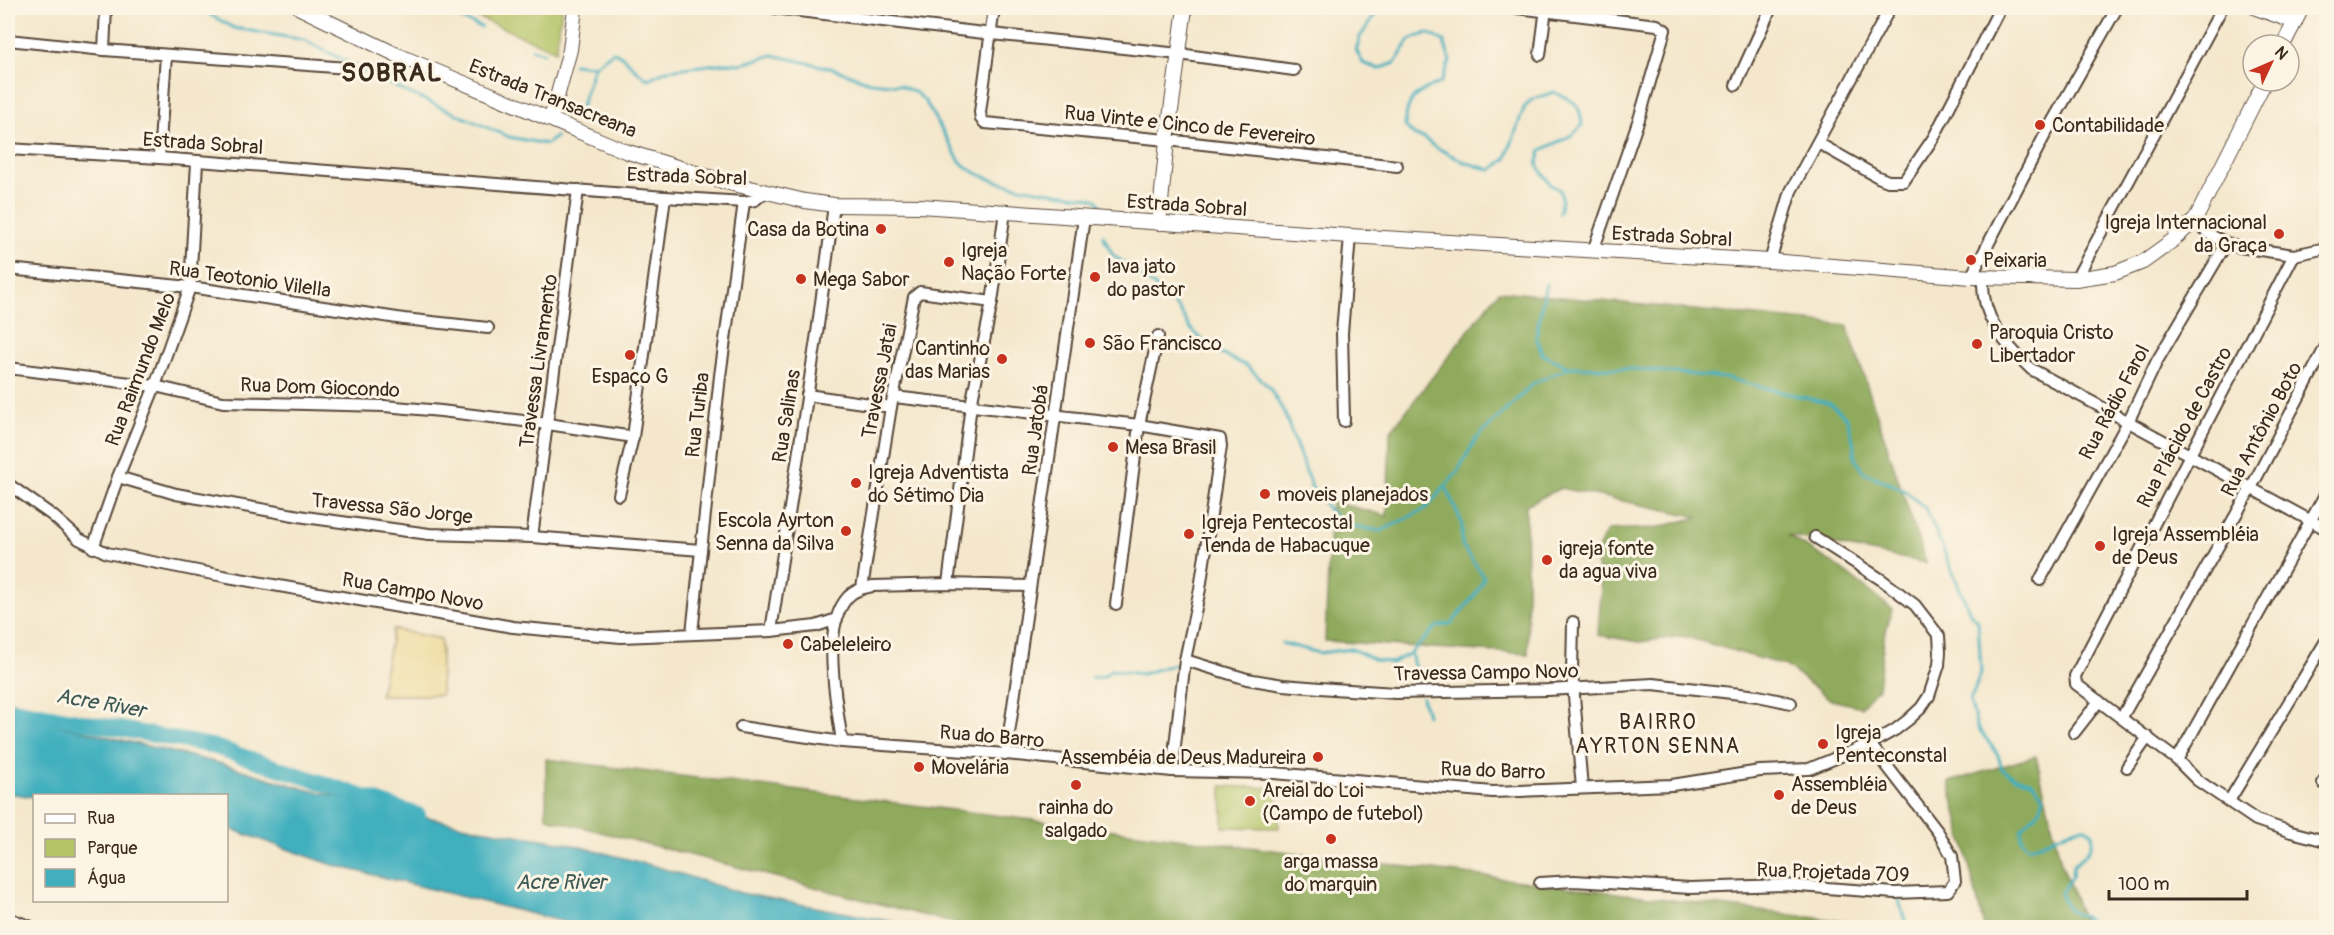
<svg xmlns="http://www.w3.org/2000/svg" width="2334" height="935" viewBox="0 0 2334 935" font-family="Pangolin,sans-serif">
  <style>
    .green { fill: #b4c467; stroke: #787742; stroke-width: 1.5 }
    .forest { fill: #8faa5c; stroke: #656a3d; stroke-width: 1.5 }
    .sand { fill: #eeda9e; stroke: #94825e; stroke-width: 1.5 }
    .water { fill: #41afbe; stroke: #3e6c6e; stroke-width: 1.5 }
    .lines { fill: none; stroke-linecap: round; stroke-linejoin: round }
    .stream { stroke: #41afbe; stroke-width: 3 }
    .river { stroke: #41afbe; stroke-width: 16 }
    .minor-casing { stroke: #574638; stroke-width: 14 }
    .tertiary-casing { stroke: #574638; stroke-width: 16 }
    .minor { stroke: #fff; stroke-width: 10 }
    .tertiary { stroke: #fff; stroke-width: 14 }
    .poi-dot { fill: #c8321e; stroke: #fcf5e5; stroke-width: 2 }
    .labels { text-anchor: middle; stroke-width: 6; stroke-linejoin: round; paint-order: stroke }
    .street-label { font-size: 20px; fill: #3b2a1e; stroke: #fcf5e5 }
    .poi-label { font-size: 20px; fill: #3b2a1e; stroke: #fcf5e5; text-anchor: start }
    .water-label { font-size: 21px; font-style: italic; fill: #3d5956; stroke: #fcf5e5 }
    .neighbourhood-label { font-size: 21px; letter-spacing: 1.5px; fill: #3b2a1e; stroke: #fcf5e5 }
    .district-label { font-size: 26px; font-weight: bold; letter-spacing: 1.5px; fill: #3b2a1e; stroke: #fcf5e5 }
  </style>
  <rect width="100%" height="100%" fill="#fcf5e5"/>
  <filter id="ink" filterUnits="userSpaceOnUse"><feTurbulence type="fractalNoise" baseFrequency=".0167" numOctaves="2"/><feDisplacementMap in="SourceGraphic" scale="12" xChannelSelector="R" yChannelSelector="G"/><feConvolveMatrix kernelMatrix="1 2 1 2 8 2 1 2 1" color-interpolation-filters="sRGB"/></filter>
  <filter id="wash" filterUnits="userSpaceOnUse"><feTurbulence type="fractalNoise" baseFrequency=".008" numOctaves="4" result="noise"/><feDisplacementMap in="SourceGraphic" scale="24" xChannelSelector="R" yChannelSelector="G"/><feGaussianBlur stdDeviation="1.35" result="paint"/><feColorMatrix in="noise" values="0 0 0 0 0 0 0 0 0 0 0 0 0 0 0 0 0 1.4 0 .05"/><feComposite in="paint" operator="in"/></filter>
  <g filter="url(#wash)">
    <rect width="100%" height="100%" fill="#f4e7cc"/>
    <g class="green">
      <polygon points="456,8 562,8 556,51"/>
      <polygon points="1222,786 1276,788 1279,828 1223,827"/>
    </g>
    <g class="forest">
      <polygon points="1499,291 1847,325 1926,563 1787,535 1836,565 1892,609 1884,639 1878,688 1861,707 1831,700 1786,666 1683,636 1640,642 1598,635 1601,589 1595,555 1607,530 1655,528 1699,517 1561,488 1526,505 1528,654 1325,641 1331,501 1387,516 1390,432"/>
      <polygon points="2036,756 2060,859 2085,927 1984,927 1949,782"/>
      <polygon points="546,759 1889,927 969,927 546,818"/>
    </g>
    <polygon class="sand" points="393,629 441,639 441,695 380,695"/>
    <polygon class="water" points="8,713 219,763 305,789 480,829 566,843 658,867 741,893 922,927 585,927 333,865 227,828 226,796 34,797 8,793"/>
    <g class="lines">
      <g class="stream">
        <polyline points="198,8 234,28 304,40 402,90 509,137 546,144 556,137"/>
        <polyline points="437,8 481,27"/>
        <path d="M1380 8 1360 37 1356 50 1363 63 1379 69 1395 63 1410 40 1427 33 1444 41 1450 61 1441 82C1417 93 1406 97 1405 126L1415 136 1424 138 1432 145 1464 162 1491 170 1506 159 1524 108 1531 100 1554 92C1574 101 1580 102 1582 125 1572 139 1555 142 1541 151L1537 165 1551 185 1560 190 1562 199 1559 213"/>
        <polyline points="532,49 544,53"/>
        <polyline points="573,64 594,66"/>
        <path d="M578 116 594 66 613 52C627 55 634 73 648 79L667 70 726 63 741 64 773 55 834 69 870 82 899 85 915 92 925 101 959 160C981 187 1054 192 1088 197L1097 200 1101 206"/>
        <path d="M1103 236 1113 255 1167 296 1180 311 1190 328 1213 350 1247 366 1269 387 1284 412 1312 488 1329 510 1346 525 1381 531 1425 509 1456 474 1476 439 1534 383 1569 367 1637 369 1725 378 1831 404 1847 418 1853 440 1855 459 1865 473 1904 490 1926 509 1971 615 1978 621 1981 673 1970 701 1977 726 1998 755 2002 769 2015 777 2032 782 2044 797 2040 810 2021 829V839L2028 847C2045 846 2074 825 2084 827 2087 828 2089 831 2092 833 2095 848 2084 856 2073 866L2072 876 2061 893C2063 900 2066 909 2074 913 2082 918 2090 915 2091 928"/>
        <polyline points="1546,284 1536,336 1542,354 1568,367"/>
        <polyline points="1282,643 1319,653 1352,649 1375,660 1392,663 1411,653 1436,627 1452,623 1478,591 1484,577 1462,545 1462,523 1446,487"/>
        <polyline points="1411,653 1420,690"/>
        <polyline points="1091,678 1104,676 1111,670 1142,674 1178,663"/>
        <polyline points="1422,697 1427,715"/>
        <polyline points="1899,900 1907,928"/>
      </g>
      <polyline class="river" points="8,708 212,746 418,815"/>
    </g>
  </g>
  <g filter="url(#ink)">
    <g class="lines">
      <g class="minor-casing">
        <g id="minor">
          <polyline points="774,8 992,34 1179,54 1294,70"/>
          <polyline points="994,8 980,112 981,119 985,123 1167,140 1397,166"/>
          <polyline points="1517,8 1657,25 1665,30 1640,116 1593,251"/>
          <polyline points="8,40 104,50 348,68"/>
          <polyline points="104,50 106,8"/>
          <polyline points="1540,55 1546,8"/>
          <polyline points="1736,85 1771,8"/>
          <polyline points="1818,143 1878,177 1888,181 1904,181 1934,137 2000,8"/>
          <polyline points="8,149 159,158 665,197 744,202 755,200 765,192"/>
          <polyline points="159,158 166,55"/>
          <polyline points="2195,220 2212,236 2233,246 2294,255 2326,248"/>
          <polyline points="2294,255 2075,676 2076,684 2177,760 2197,780 2256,820 2291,832 2326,841"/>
          <polyline points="1770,261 1791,191 1890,8"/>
          <polyline points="8,269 190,287 404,319 488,328"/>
          <polyline points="1971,277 2047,131 2117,8"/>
          <path d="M1983 278C1981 317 2003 342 2031 369L2326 529"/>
          <polyline points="2076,279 2222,8"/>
          <polyline points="8,368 155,386 223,402 384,406 441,411 548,424 633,437"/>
          <polyline points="807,395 891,407"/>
          <polyline points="894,397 1139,425 1220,439 1221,446 1200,589 1185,660 1172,771"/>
          <polyline points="1344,421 1342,333 1350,236"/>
          <polyline points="118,477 176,494 305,517 429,534 532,537 701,550"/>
          <polyline points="8,484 53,516 79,539 107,553 228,577 513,627 621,637 771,631 816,626 837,619"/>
          <polyline points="619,495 633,437 665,197"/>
          <polyline points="532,537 578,190"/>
          <polyline points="93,548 118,477 155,386 190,287 197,162"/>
          <polyline points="2040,580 2128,422 2157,361 2226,244"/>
          <polyline points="948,584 971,405 992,302 1005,212"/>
          <polyline points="862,588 891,407 914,297 920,292 992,302"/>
          <polyline points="1116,604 1139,425 1158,336"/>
          <polyline points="1573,622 1572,673 1582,788"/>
          <polyline points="771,631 817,333 834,205"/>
          <polyline points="692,633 720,376 744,202"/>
          <polyline points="1185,660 1247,679 1283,685 1333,689 1396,693 1548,690 1653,684 1758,696 1791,703"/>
          <polyline points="2122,717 2251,488 2326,346"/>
          <polyline points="741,727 842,742 1006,754 1172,771 1274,773 1493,792 1672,785 1760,771 1809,769 1870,744 1895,730 1908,720 1921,708 1929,696 1939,665 1940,652 1939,636 1915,605 1882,580 1815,537"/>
          <polyline points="2074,733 2099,701"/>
          <path d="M842 742C837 704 820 627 848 597 854 590 864 588 873 586L948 584 1030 586"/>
          <polyline points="1006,754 1084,218"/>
          <polyline points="2177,760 2326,493"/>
          <polyline points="2127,767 2148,737"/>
          <polyline points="2323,783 2326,778"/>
          <polyline points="2229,801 2326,641"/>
          <polyline points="1540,883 1574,881 1690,888 1785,885 1895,893 1948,891 1955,881 1952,856 1938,832 1870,744"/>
          <polyline points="8,918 34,928"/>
        </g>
      </g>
      <g class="tertiary-casing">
        <g id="tertiary">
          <polyline points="300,8 395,54 625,151 725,182 805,201 834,205 920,206 1350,236 1770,261 1971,277 2076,279 2115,273 2143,262 2172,241 2195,220 2265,81"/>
          <polyline points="2256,8 2295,22"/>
          <polyline points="2283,45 2302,8"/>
          <polyline points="551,119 570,50 575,8"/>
          <polyline points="1159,223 1167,140 1185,8"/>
        </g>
      </g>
      <use href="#minor" class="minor"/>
      <use href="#tertiary" class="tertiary"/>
    </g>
  </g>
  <g class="poi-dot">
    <circle cx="2040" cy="125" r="6"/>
    <circle cx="881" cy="229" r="6"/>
    <circle cx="2279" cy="234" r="6"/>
    <circle cx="1971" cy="260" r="6"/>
    <circle cx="949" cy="262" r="6"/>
    <circle cx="1095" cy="277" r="6"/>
    <circle cx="801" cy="279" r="6"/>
    <circle cx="1090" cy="343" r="6"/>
    <circle cx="1977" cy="344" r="6"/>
    <circle cx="630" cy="355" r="6"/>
    <circle cx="1002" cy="359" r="6"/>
    <circle cx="1113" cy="447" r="6"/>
    <circle cx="856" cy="483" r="6"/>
    <circle cx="1265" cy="494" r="6"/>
    <circle cx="846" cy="531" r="6"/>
    <circle cx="1189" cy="534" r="6"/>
    <circle cx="2100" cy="546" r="6"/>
    <circle cx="1547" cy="560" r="6"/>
    <circle cx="788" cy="644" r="6"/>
    <circle cx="1823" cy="744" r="6"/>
    <circle cx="1318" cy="757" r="6"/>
    <circle cx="919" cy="767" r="6"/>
    <circle cx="1076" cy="785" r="6"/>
    <circle cx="1779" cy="795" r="6"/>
    <circle cx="1250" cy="801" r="6"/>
    <circle cx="1331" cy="839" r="6"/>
  </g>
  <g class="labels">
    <g class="street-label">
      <text transform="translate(553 98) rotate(22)" y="7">Estrada Transacreana</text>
      <text transform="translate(1190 125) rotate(6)" y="7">Rua Vinte e Cinco de Fevereiro</text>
      <text transform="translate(203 143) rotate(4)" y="7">Estrada Sobral</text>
      <text transform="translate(687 176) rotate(2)" y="7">Estrada Sobral</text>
      <text transform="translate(1187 205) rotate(4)" y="7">Estrada Sobral</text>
      <text transform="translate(1672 236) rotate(3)" y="7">Estrada Sobral</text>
      <text transform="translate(250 279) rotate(8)" y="7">Rua Teotonio Vilella</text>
      <text transform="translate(538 361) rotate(-82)" y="7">Travessa Livramento</text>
      <text transform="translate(140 369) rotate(-69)" y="7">Rua Raimundo Melo</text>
      <text transform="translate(879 381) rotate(-79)" y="7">Travessa Jatai</text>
      <text transform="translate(320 387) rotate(2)" y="7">Rua Dom Giocondo</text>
      <text transform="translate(2114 402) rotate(-62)" y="7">Rua Rádio Farol</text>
      <text transform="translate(697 415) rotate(-83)" y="7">Rua Turiba</text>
      <text transform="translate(786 416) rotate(-81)" y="7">Rua Salinas</text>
      <text transform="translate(2184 427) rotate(-62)" y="7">Rua Plácido de Castro</text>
      <text transform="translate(2261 429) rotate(-62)" y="7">Rua Antônio Boto</text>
      <text transform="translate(1035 430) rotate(-82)" y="7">Rua Jatobá</text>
      <text transform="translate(392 508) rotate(6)" y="7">Travessa São Jorge</text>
      <text transform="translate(413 591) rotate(10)" y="7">Rua Campo Novo</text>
      <text transform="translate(1486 672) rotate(-1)" y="7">Travessa Campo Novo</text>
      <text transform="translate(992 736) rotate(5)" y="7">Rua do Barro</text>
      <text transform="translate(1493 770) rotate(2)" y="7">Rua do Barro</text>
      <text transform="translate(1833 872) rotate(2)" y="7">Rua Projetada 709</text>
    </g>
    <g class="poi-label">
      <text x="2052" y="132">Contabilidade</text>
      <text x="2267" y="229" text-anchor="end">Igreja Internacional<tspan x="2267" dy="23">da Graça</tspan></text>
      <text x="869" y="236" text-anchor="end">Casa da Botina</text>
      <text x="961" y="257">Igreja<tspan x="961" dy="23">Nação Forte</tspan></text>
      <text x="1983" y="267">Peixaria</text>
      <text x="1107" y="273">lava jato<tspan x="1107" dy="23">do pastor</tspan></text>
      <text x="813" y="286">Mega Sabor</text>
      <text x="1989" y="339">Paroquia Cristo<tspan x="1989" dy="23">Libertador</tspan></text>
      <text x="1102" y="350">São Francisco</text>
      <text x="990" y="355" text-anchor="end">Cantinho<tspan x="990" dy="23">das Marias</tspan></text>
      <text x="630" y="383" text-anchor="middle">Espaço G</text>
      <text x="1125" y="454">Mesa Brasil</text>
      <text x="868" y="479">Igreja Adventista<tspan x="868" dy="23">do Sétimo Dia</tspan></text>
      <text x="1277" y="501">moveis planejados</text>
      <text x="834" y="527" text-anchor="end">Escola Ayrton<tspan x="834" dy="23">Senna da Silva</tspan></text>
      <text x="1201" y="529">Igreja Pentecostal<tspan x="1201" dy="23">Tenda de Habacuque</tspan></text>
      <text x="2112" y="541">Igreja Assembléia<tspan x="2112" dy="23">de Deus</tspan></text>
      <text x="1559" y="555">igreja fonte<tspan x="1559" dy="23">da agua viva</tspan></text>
      <text x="800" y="651">Cabeleleiro</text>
      <text x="1835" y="739">Igreja<tspan x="1835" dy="23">Penteconstal</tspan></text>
      <text x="1306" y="764" text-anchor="end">Assembéia de Deus Madureira</text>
      <text x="931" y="774">Movelária</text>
      <text x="1791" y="791">Assembléia<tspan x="1791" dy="23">de Deus</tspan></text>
      <text x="1262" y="797">Areial do Loi<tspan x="1262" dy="23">(Campo de futebol)</tspan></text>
      <text x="1076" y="814" text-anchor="middle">rainha do<tspan x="1076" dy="23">salgado</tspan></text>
      <text x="1331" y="868" text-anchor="middle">arga massa<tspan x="1331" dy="23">do marquin</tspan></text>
    </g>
    <g class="water-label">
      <text transform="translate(101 703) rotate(10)" y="7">Acre River</text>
      <text x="561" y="889">Acre River</text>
    </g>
    <g class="neighbourhood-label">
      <text x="1658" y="729">BAIRRO<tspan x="1658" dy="24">AYRTON SENNA</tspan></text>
    </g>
    <g class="district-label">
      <text x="392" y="81">SOBRAL</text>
    </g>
  </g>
  <rect width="2334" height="935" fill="none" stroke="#fcf5e5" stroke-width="30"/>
  <rect x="33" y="794" width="195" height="108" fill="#fcf5e5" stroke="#afa495" stroke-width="1.5"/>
  <rect x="45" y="814" width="30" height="9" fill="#ffffff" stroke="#afa495" stroke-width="1.5"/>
  <text x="87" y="824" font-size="18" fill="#3b2a1e">Rua</text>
  <rect x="45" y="839" width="30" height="18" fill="#b4c467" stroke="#afa495" stroke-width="1.5"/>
  <text x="87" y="854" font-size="18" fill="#3b2a1e">Parque</text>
  <rect x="45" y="869" width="30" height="18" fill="#41afbe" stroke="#afa495" stroke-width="1.5"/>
  <text x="87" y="884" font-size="18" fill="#3b2a1e">Água</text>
  <g transform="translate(2271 63) rotate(46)"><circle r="28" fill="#fcf5e5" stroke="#afa495" stroke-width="1.5"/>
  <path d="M0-4.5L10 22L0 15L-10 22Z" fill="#c8321e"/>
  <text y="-9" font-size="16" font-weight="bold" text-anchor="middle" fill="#3b2a1e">N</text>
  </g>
  <path d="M2109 890v9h138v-9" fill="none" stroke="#3b2a1e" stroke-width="3"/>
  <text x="2118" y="890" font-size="18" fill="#3b2a1e" stroke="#fcf5e5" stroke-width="4.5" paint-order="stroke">100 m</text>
</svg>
